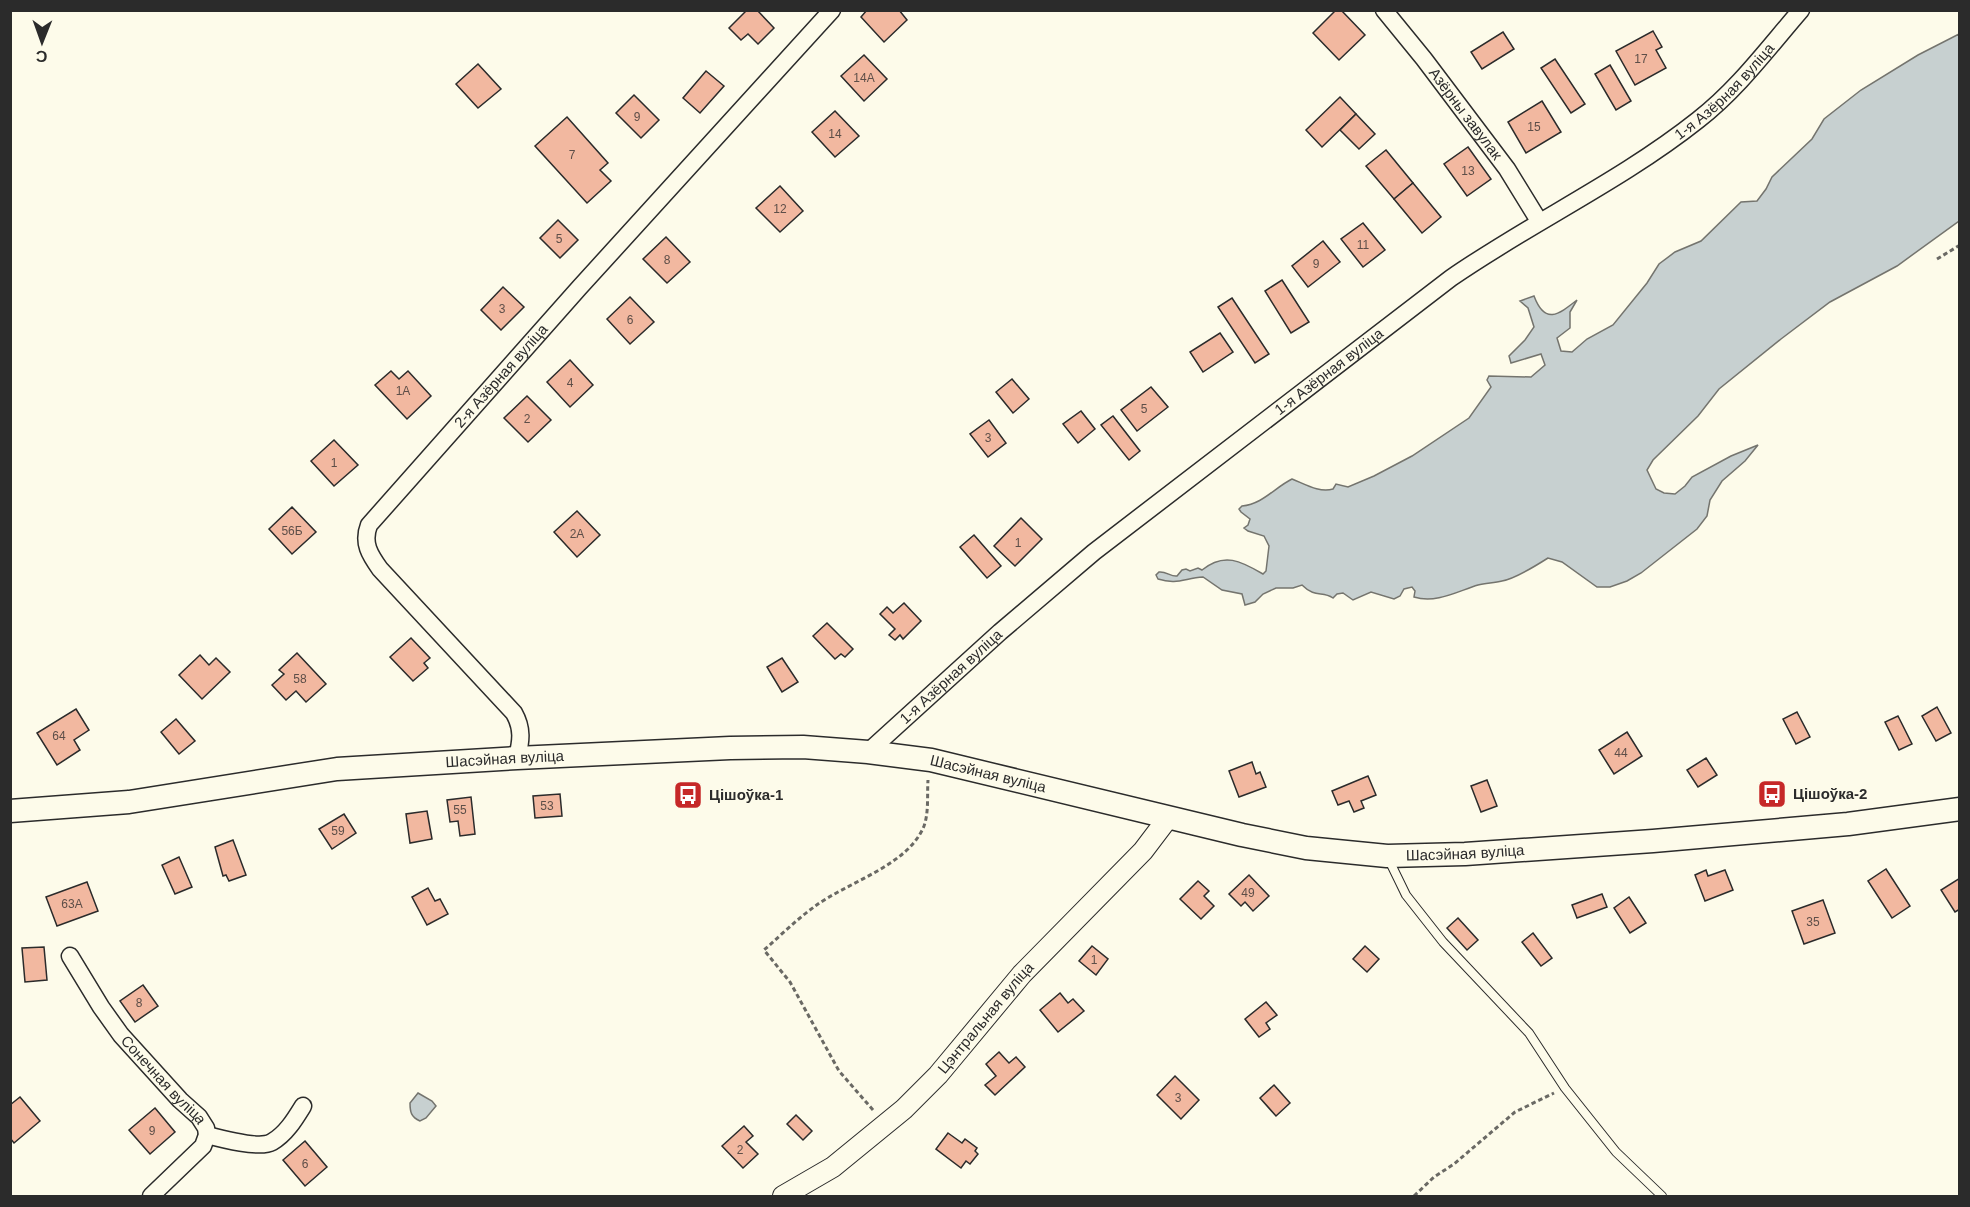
<svg xmlns="http://www.w3.org/2000/svg" width="1970" height="1207" viewBox="0 0 1970 1207" font-family="Arial,sans-serif">
  <style>
    .water { fill: #c7d0d0; stroke: #74746e; stroke-width: 1.5 }
    .building { fill: #f2b8a0; stroke: #2b2b2b; stroke-width: 1.5 }
    .lines { fill: none; stroke-linecap: round; stroke-linejoin: round }
    .service-casing { stroke: #2b2b2b; stroke-width: 10 }
    .minor-casing { stroke: #2b2b2b; stroke-width: 19 }
    .tertiary-casing { stroke: #2b2b2b; stroke-width: 22 }
    .secondary-casing { stroke: #2b2b2b; stroke-width: 25 }
    .path { stroke: #6a6964; stroke-width: 3; stroke-dasharray: 4.5 3; stroke-linecap: butt }
    .service { stroke: #fdfbea; stroke-width: 8 }
    .minor { stroke: #fdfbea; stroke-width: 16 }
    .tertiary { stroke: #fdfbea; stroke-width: 20 }
    .secondary { stroke: #fdfbea; stroke-width: 22 }
    .labels { text-anchor: middle; stroke-width: 4.5; stroke-linejoin: round; paint-order: stroke }
    .number-label { font-size: 12px; fill: #5d4e48 }
    .street-label { font-size: 15px; fill: #2b2b2b; stroke: #fdfbea }
    .poi-label { font-size: 15px; font-weight: bold; fill: #2b2b2b; stroke: #fdfbea; text-anchor: start }
  </style>
  <rect width="100%" height="100%" fill="#fdfbea"/>
  <g class="water">
    <path d="M1959 34V221L1897 266 1830 302 1781 339 1719 389 1698 416 1653 460 1647 470 1656 489 1664 493 1675 494 1685 486 1692 477 1731 456 1758 445 1745 461 1722 481 1710 500 1707 516 1697 529 1641 573 1627 581 1610 587H1597L1562 562 1548 558C1537 565 1514 579 1502 581 1494 583 1486 583 1478 585 1458 591 1436 604 1414 597L1415 591 1412 587 1404 589 1400 596 1394 599 1371 592 1353 600 1343 593 1337 594 1333 598C1322 590 1316 599 1302 585L1293 588H1276L1263 594 1255 602 1245 605 1242 594 1222 590 1203 577C1185 578 1177 585 1158 579L1156 575 1159 572C1166 571 1171 577 1177 576L1182 570 1186 569 1190 571 1198 568 1202 570C1224 552 1241 561 1263 574L1266 571 1269 546 1264 536 1248 531 1244 528 1248 525 1250 519 1241 512 1239 509 1242 506C1263 504 1274 488 1292 479 1305 484 1319 493 1333 489L1336 484 1348 487 1374 476 1412 456 1469 418 1491 387 1487 380 1489 376 1531 377 1545 365 1541 354 1511 363 1509 356 1525 340 1534 327 1528 308 1520 301 1534 296C1545 325 1558 315 1577 300L1570 312V328L1557 338 1561 351 1572 352 1587 339 1613 325 1647 283 1659 264 1675 252 1701 241 1741 202 1757 201 1766 189 1772 177 1812 139 1824 119 1861 90 1918 55Z"/>
    <path d="M418 1093 432 1101 436 1106 426 1118 420 1121C411 1117 410 1112 410 1103Z"/>
  </g>
  <g class="building">
    <polygon points="747,10 757,10 774,28 758,44 748,34 741,40 729,28"/>
    <polygon points="867,10 899,10 907,20 884,42 861,17"/>
    <polygon points="1336,10 1341,10 1365,35 1339,60 1313,33"/>
    <polygon points="1653,31 1662,47 1656,50 1666,68 1635,85 1616,51"/>
    <polygon points="1503,32 1514,49 1482,69 1471,52"/>
    <polygon points="864,55 887,79 864,101 841,76"/>
    <polygon points="1555,59 1585,104 1571,113 1541,68"/>
    <polygon points="478,64 501,89 478,108 456,84"/>
    <polygon points="1610,65 1631,101 1616,110 1595,74"/>
    <polygon points="706,71 724,86 700,113 683,98"/>
    <polygon points="634,95 659,120 641,138 616,113"/>
    <polygon points="1340,97 1356,114 1322,147 1306,130"/>
    <polygon points="1542,101 1561,132 1526,153 1508,122"/>
    <polygon points="835,111 859,136 835,157 812,132"/>
    <polygon points="1356,114 1375,134 1359,149 1340,130"/>
    <polygon points="567,117 608,163 600,170 611,181 587,203 535,146"/>
    <polygon points="1468,147 1491,179 1467,196 1444,164"/>
    <polygon points="1386,150 1413,183 1394,199 1366,166"/>
    <polygon points="1413,183 1441,217 1422,233 1394,199"/>
    <polygon points="780,186 803,211 780,232 756,208"/>
    <polygon points="558,220 578,240 560,258 540,238"/>
    <polygon points="1363,223 1385,250 1363,267 1341,239"/>
    <polygon points="666,237 690,262 667,283 643,259"/>
    <polygon points="1323,241 1340,262 1308,287 1292,266"/>
    <polygon points="1282,280 1309,322 1291,333 1265,291"/>
    <polygon points="503,287 524,307 501,330 481,310"/>
    <polygon points="630,297 654,322 630,344 607,319"/>
    <polygon points="1232,298 1269,354 1255,363 1218,307"/>
    <polygon points="1220,333 1233,352 1203,372 1190,352"/>
    <polygon points="570,360 593,385 570,407 547,382"/>
    <polygon points="391,371 399,379 408,371 431,396 407,419 375,385"/>
    <polygon points="1012,379 1029,399 1013,413 996,392"/>
    <polygon points="1151,387 1168,407 1137,431 1121,410"/>
    <polygon points="527,396 551,420 528,442 504,418"/>
    <polygon points="1081,411 1095,429 1078,443 1063,424"/>
    <polygon points="1113,416 1140,451 1129,460 1101,425"/>
    <polygon points="989,420 1006,443 988,457 970,434"/>
    <polygon points="334,440 358,465 334,486 311,461"/>
    <polygon points="292,507 316,532 292,554 269,529"/>
    <polygon points="577,511 600,535 577,557 554,532"/>
    <polygon points="1021,518 1042,539 1015,566 994,546"/>
    <polygon points="974,535 1001,566 987,578 960,547"/>
    <polygon points="904,603 921,621 903,639 900,635 895,640 889,635 895,629 880,614 887,607 893,613"/>
    <polygon points="827,623 853,649 845,657 841,654 835,659 813,636"/>
    <polygon points="411,638 430,658 424,663 428,668 413,681 390,657"/>
    <polygon points="297,653 326,684 306,702 296,691 286,700 272,685 284,674 279,670"/>
    <polygon points="200,655 209,665 216,658 230,672 202,699 179,675"/>
    <polygon points="782,658 798,682 782,692 767,667"/>
    <polygon points="1937,707 1951,733 1936,741 1922,716"/>
    <polygon points="76,709 89,730 74,740 80,750 57,765 37,733"/>
    <polygon points="1797,712 1810,737 1796,744 1783,719"/>
    <polygon points="1898,716 1912,744 1899,750 1885,722"/>
    <polygon points="176,719 195,741 179,754 161,732"/>
    <polygon points="1627,732 1642,756 1614,774 1599,750"/>
    <polygon points="1706,758 1717,775 1698,787 1687,770"/>
    <polygon points="1252,762 1256,774 1260,772 1266,787 1239,797 1229,771"/>
    <polygon points="1368,776 1376,795 1361,801 1364,808 1354,812 1349,801 1338,805 1332,791"/>
    <polygon points="1487,780 1497,806 1481,812 1471,786"/>
    <polygon points="560,794 562,816 535,818 533,796"/>
    <polygon points="471,797 475,834 460,836 458,821 450,822 447,800"/>
    <polygon points="427,811 432,839 410,843 406,814"/>
    <polygon points="344,814 356,833 332,849 319,829"/>
    <polygon points="233,840 246,875 229,881 226,875 223,876 215,847"/>
    <polygon points="179,857 192,887 175,894 162,865"/>
    <polygon points="1886,869 1910,906 1892,918 1868,881"/>
    <polygon points="1706,870 1708,876 1725,870 1733,890 1705,901 1695,875"/>
    <polygon points="1249,875 1269,896 1253,911 1245,902 1241,906 1229,894"/>
    <polygon points="1960,878 1960,909 1955,912 1941,890"/>
    <polygon points="1198,881 1209,891 1204,896 1214,906 1201,919 1180,899"/>
    <polygon points="87,882 98,911 57,926 46,897"/>
    <polygon points="428,888 435,901 440,899 448,914 427,925 412,897"/>
    <polygon points="1602,894 1607,907 1577,918 1572,905"/>
    <polygon points="1629,897 1646,923 1630,933 1614,908"/>
    <polygon points="1823,900 1835,933 1804,944 1792,911"/>
    <polygon points="1458,918 1478,940 1467,950 1447,928"/>
    <polygon points="1533,933 1552,958 1541,966 1522,942"/>
    <polygon points="1092,946 1108,959 1096,975 1079,961"/>
    <polygon points="1365,946 1379,959 1367,972 1353,959"/>
    <polygon points="44,947 47,980 25,982 22,948"/>
    <polygon points="143,985 158,1006 135,1022 120,1001"/>
    <polygon points="1060,993 1068,1003 1073,999 1084,1011 1058,1032 1040,1010"/>
    <polygon points="1266,1002 1277,1015 1266,1023 1270,1029 1259,1037 1245,1019"/>
    <polygon points="999,1052 1009,1063 1016,1057 1025,1067 995,1095 985,1085 996,1076 986,1064"/>
    <polygon points="1175,1076 1199,1100 1181,1119 1157,1095"/>
    <polygon points="1274,1085 1290,1103 1276,1116 1260,1098"/>
    <polygon points="20,1097 40,1121 14,1143 10,1138 10,1105"/>
    <polygon points="155,1108 175,1132 150,1154 129,1130"/>
    <polygon points="796,1115 812,1131 803,1140 787,1124"/>
    <polygon points="744,1126 753,1136 746,1142 758,1154 743,1168 722,1146"/>
    <polygon points="948,1133 962,1143 965,1139 977,1148 975,1151 978,1154 970,1164 966,1161 961,1168 936,1149"/>
    <polygon points="305,1141 327,1167 305,1186 283,1160"/>
  </g>
  <g class="lines">
    <g class="service-casing">
      <polyline id="service" points="1388,858 1406,895 1443,942 1529,1033 1565,1088 1616,1152 1662,1196"/>
    </g>
    <g class="minor-casing">
      <g id="minor">
        <path id="s1" d="M1384 10 1424 59 1507 169 1539 221"/>
        <path id="s2" d="M868 752 1000 632 1094 552 1451 278C1532 222 1621 181 1698 120 1738 89 1768 48 1801 10"/>
        <path id="s3" d="M517 758C521 741 523 729 514 713L380 569C370 555 362 543 369 525L579 288 832 10"/>
        <path id="s4" d="M70 956 101 1007 121 1035 180 1100 199 1117 206 1128 207 1135 203 1146 151 1196"/>
        <path d="M207 1135C222 1139 260 1149 272 1142 286 1134 295 1119 303 1106"/>
      </g>
    </g>
    <g class="tertiary-casing">
      <g id="tertiary">
        <path id="s5" d="M783 1196 833 1167 904 1109 938 1075 1022 974 1143 851 1168 818"/>
      </g>
    </g>
    <g class="secondary-casing">
      <g id="secondary">
        <path id="s6" d="M10 811 129 802 337 769 517 758 730 748 803 747 868 752 931 760 1242 835 1306 848 1387 856 1465 854 1653 841 1848 824 1960 809"/>
      </g>
    </g>
    <g class="path">
      <polyline points="1937,259 1960,245"/>
      <path d="M873 1110 839 1071 790 982 764 950C780 936 796 920 814 907 847 882 908 866 924 826 929 812 927 795 928 780"/>
      <polyline points="1414,1196 1434,1177 1454,1164 1515,1112 1554,1093"/>
    </g>
    <use href="#service" class="service"/>
    <use href="#minor" class="minor"/>
    <use href="#tertiary" class="tertiary"/>
    <use href="#secondary" class="secondary"/>
  </g>
  <defs>
    <g id="bus-square" transform="scale(1.5)"><rect x="-9" y="-9" width="18" height="18" rx="4" fill="#c62828" stroke="#fdfbea"/><path d="M-5-6H5V4H4V6H2V4H-2V6H-4V4H-5ZM-3.5-4V0h7V-4ZM-3.5 1.2v1.5H-2V1.2ZM2 1.2v1.5H3.5V1.2Z" fill="#fff"/></g>
  </defs>
  <g fill-rule="evenodd">
    <use href="#bus-square" x="1772" y="794"/>
    <use href="#bus-square" x="688" y="795"/>
  </g>
  <g class="labels">
    <g class="number-label">
      <text x="1641" y="63">17</text>
      <text x="864" y="82">14А</text>
      <text x="637" y="121">9</text>
      <text x="1534" y="131">15</text>
      <text x="835" y="138">14</text>
      <text x="572" y="159">7</text>
      <text x="1468" y="175">13</text>
      <text x="780" y="213">12</text>
      <text x="559" y="243">5</text>
      <text x="1363" y="249">11</text>
      <text x="667" y="264">8</text>
      <text x="1316" y="268">9</text>
      <text x="502" y="313">3</text>
      <text x="630" y="324">6</text>
      <text x="570" y="387">4</text>
      <text x="403" y="395">1А</text>
      <text x="1144" y="413">5</text>
      <text x="527" y="423">2</text>
      <text x="988" y="442">3</text>
      <text x="334" y="467">1</text>
      <text x="292" y="535">56Б</text>
      <text x="577" y="538">2А</text>
      <text x="1018" y="547">1</text>
      <text x="300" y="683">58</text>
      <text x="59" y="740">64</text>
      <text x="1621" y="757">44</text>
      <text x="547" y="810">53</text>
      <text x="460" y="814">55</text>
      <text x="338" y="835">59</text>
      <text x="1248" y="897">49</text>
      <text x="72" y="908">63А</text>
      <text x="1813" y="926">35</text>
      <text x="1094" y="964">1</text>
      <text x="139" y="1007">8</text>
      <text x="1178" y="1102">3</text>
      <text x="152" y="1135">9</text>
      <text x="740" y="1154">2</text>
      <text x="305" y="1168">6</text>
    </g>
    <g class="street-label">
      <text dy="5" stroke="none"><textPath href="#s2" startOffset="1084">1-я Азёрная вуліца</textPath></text>
      <text dy="5" stroke="none"><textPath href="#s1" startOffset="132">Азёрны завулак</textPath></text>
      <text dy="5" stroke="none"><textPath href="#s2" startOffset="598">1-я Азёрная вуліца</textPath></text>
      <text dy="5" stroke="none"><textPath href="#s3" startOffset="490">2-я Азёрная вуліца</textPath></text>
      <text dy="5" stroke="none"><textPath href="#s2" startOffset="112">1-я Азёрная вуліца</textPath></text>
      <text dy="5" stroke="none"><textPath href="#s6" startOffset="498">Шасэйная вуліца</textPath></text>
      <text dy="5" stroke="none"><textPath href="#s6" startOffset="984">Шасэйная вуліца</textPath></text>
      <text dy="5" stroke="none"><textPath href="#s6" startOffset="1470">Шасэйная вуліца</textPath></text>
      <text dy="5" stroke="none"><textPath href="#s5" startOffset="272">Цэнтральная вуліца</textPath></text>
      <text dy="5" stroke="none"><textPath href="#s4" startOffset="156">Сонечная вуліца</textPath></text>
    </g>
    <g class="poi-label">
      <text x="1793" y="799">Цішоўка-2</text>
      <text x="709" y="800">Цішоўка-1</text>
    </g>
  </g>
  <rect width="1970" height="1207" fill="none" stroke="#2b2b2b" stroke-width="24"/>
  <g transform="translate(42 42) rotate(181)" stroke="#fdfbea" stroke-width="4.5" paint-order="stroke">
  <path d="M0-4.5L10 22L0 15L-10 22Z" fill="#2b2b2b"/>
  <text y="-9" font-size="16" font-weight="bold" text-anchor="middle" fill="#2b2b2b">С</text>
  </g>
</svg>
